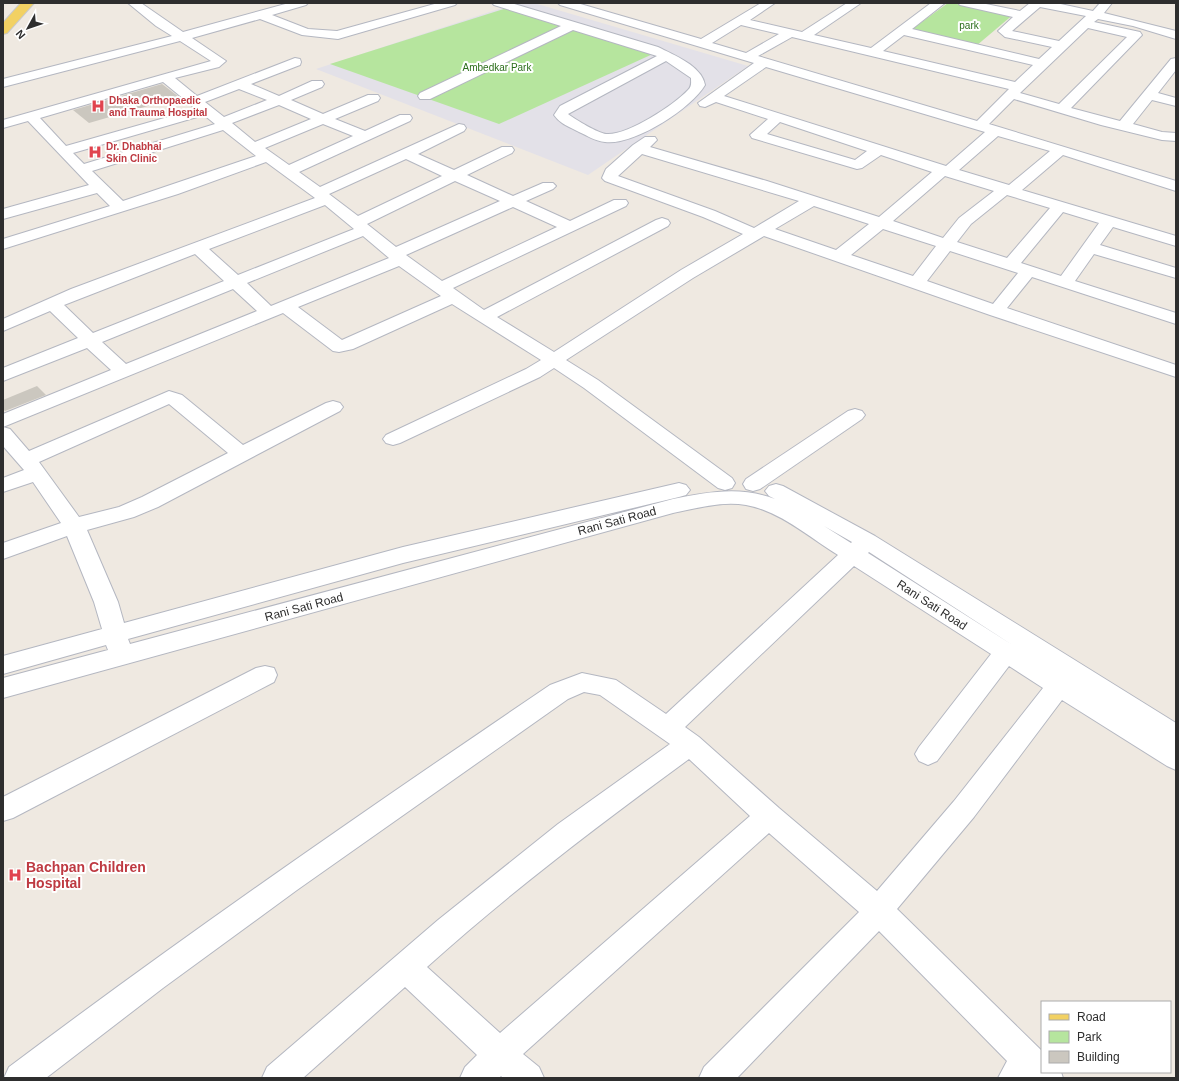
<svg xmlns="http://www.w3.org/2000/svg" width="1179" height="1081" viewBox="0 0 1179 1081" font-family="Arial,sans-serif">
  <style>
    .industrial { fill: #e3e1e8 }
    .green { fill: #b6e59e }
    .building { fill: #cbc7bf }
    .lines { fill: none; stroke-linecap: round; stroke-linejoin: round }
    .minor-casing { stroke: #b4b7c1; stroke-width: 2 }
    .major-casing { stroke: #c9c9c9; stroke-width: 2 }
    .minor { fill: #fff; fill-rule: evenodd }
    .major { fill: #f2d163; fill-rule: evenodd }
    .labels { text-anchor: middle; stroke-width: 4; stroke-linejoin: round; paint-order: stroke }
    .far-park-label { font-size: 10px; fill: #2c6e1b; stroke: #fff }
    .far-health-label { font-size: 10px; font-weight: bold; fill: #be3a42; stroke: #fff; text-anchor: start }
    .street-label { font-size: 12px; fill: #2e2e2e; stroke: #fff }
    .near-health-label { font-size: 14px; font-weight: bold; fill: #be3a42; stroke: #fff; text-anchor: start }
  </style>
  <rect width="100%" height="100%" fill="#efe9e1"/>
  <polygon class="industrial" points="517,3 534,3 748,66 588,175 316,69"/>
  <g class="green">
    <polygon points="948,3 950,3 1015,13 976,46 908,32"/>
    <polygon points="510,7 655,53 499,124 330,64"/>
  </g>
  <g class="building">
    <polygon points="162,84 179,97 89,123 73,110"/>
    <polygon points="37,386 46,395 5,411 3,409 3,400"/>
  </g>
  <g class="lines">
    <g class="minor-casing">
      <g id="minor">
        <path d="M128 3H141L183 32 289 3H308L306 5 272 15 308 29 337 31 438 3H457L455 5 338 39 302 35 260 19 192 38 226 61 219 67 175 78 197 96 295 58 300 59 301 62 300 65 251 84 279 96 312 81H322L324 84 322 87 291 100 323 114 368 95H378L380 98 378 101 335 119 365 131 400 115H410L412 118 410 121 299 172 320 187 459 124 464 125 466 128 464 131 418 154 454 170 502 147H512L514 150 512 153 467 175 513 196 543 183H553L556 186 553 189 526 201 570 221 614 200H626L628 203 626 206 453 288 484 310 656 220 662 218 668 220 670 223 668 226 497 317 554 352 681 270 743 234 703 217 605 181 602 178 606 169 633 145 645 137H655L657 140 650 147 767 181 879 217 932 172 881 155 862 168 857 169 752 138 750 135 768 119 716 102 705 107 700 106 698 103 754 63 560 5 558 3H577L701 39 761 3H775L750 20 802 32 847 3H861L814 35 871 48 931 3H945L912 29 1039 59 1052 47 1005 37 998 31 1013 17 960 5 958 3H981L1020 11 1030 3H1056L1093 11 1100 3H1112L1104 13 1176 31V39L1133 26 1098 19 1094 22 1140 32 1142 35 1071 108 1120 121 1171 59 1176 58V70L1158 93 1176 98V106L1152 100 1133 124 1162 132 1176 133V141L1162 140 1101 125 1014 99 989 124 1176 181V191L1063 155 1022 190 1176 236V246L1113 227 1100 245 1176 268V278L1094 254 1075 281 1176 313V324L1032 277 1007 308 1176 365V377L990 315 764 236 693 278 566 360 598 380 732 478 735 483 732 488 725 490 718 488 584 388 554 368 540 377 400 443 393 445 386 443 383 439 386 435 526 369 541 360 452 304 353 349 339 352 333 351 283 313 3 427 10 429 29 451 169 391 182 395 243 445 326 403 333 401 340 403 343 407 340 411 158 507 134 517 87 530 118 602 124 623 403 547 679 483 686 485 690 490 686 495 679 497 403 563 128 639 130 644 673 499C709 492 740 486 775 499L769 496 765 491 769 486 776 484 783 486 875 536 1176 723V770L1167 766 1062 700 974 817 897 909 1042 1051V1072H1061L1063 1078H998L1007 1061 879 931 737 1078H699L704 1067 859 912 769 833 523 1054 539 1067 544 1078H503L501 1076 499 1078H460L465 1067 477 1055 405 987 303 1078H262L267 1067 438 920 558 824 670 744 600 695 584 692 568 699 297 890 163 988 46 1078H4L9 1067C186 934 367 809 550 685L582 673 616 680 666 714 838 555C810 538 780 511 746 505 722 501 697 508 673 513L3 698V678L108 650 106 645 3 674V656L102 629 94 602 67 536 3 559V543L61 523 33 482 3 492V478L24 470 3 446V414L111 370 87 348 3 381V368L78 338 50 311 3 331V319L71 289 315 198 266 162 178 194 3 249V239L110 206 97 193 3 219V209L89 185 28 121 3 128V120L211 61 180 41 3 87V79L172 36 156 26ZM1040 7 1086 16 1059 41 1012 31ZM741 25 779 34 746 53 712 43ZM1088 28 1127 37 1059 104 1020 93ZM904 35 1033 65 1015 82 883 51ZM792 37 1009 89 977 121 758 56ZM766 67 985 132 946 166 724 96ZM163 82 196 109 66 146 40 118ZM239 89 267 100 224 117 205 102ZM279 105 311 119 255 142 232 123ZM204 115 215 124 84 164 73 153ZM780 122 867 151 855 160 767 134ZM323 124 353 136 289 165 265 148ZM223 130 256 156 123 201 92 171ZM998 136 1050 151 1009 185 959 170ZM642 154 799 201 754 228 715 211 618 176ZM406 159 442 176 358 216 329 194ZM945 176 994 191 959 218 943 238 893 221ZM455 181 500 201 396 247 367 224ZM1007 195 1050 208 1007 258 957 242 971 224ZM325 205 354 229 238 275 209 249ZM814 206 869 224 836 250 775 229ZM513 207 557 227 442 281 406 255ZM1063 212 1099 223 1061 276 1021 263ZM883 229 936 246 913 276 851 255ZM363 236 389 258 271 306 247 283ZM950 251 1018 273 993 304 927 281ZM195 254 224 281 93 333 64 305ZM399 266 441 296 342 340 298 307ZM233 289 257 311 126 364 102 342ZM169 404 228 453 142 497 119 507 79 517 39 462ZM824 526 852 542 851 543ZM869 552 1014 646 868 553ZM854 566 991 654 919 747 915 754 919 761 928 765 937 761 1009 666 1043 688 954 801 877 891 779 808 699 737 685 727ZM689 759 750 816 500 1033 427 967C510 892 599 825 689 759Z"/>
        <path d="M492 3H511L658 47C674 55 702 66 705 85 691 109 633 146 605 142 595 141 588 136 579 132 570 127 560 124 554 115L560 106 657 56 573 30 430 99H420L418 96 420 93 561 26 494 5ZM666 61 691 78C691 83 692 86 688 90 674 105 627 136 606 134 598 133 576 120 568 114Z"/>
        <polygon points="855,409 862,411 865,415 862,419 760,489 753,491 746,489 743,484 746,479 848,411"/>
        <polygon points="265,666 274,668 277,675 274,682 13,818 3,821 3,797 256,668"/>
      </g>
    </g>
    <g class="major-casing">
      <polygon id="major" points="21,3 34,3 7,33 3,34 3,23"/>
    </g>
    <use href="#minor" class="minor"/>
    <use href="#major" class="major"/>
  </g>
  <defs>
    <g id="hospital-bare" transform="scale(1.08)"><path d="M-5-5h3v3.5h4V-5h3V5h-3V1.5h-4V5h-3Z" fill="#e0444e" stroke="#fff" stroke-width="2.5" paint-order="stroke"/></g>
  </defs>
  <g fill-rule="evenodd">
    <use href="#hospital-bare" x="98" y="106"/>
    <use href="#hospital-bare" x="95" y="152"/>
    <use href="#hospital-bare" x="15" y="875"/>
  </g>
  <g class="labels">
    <g class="far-park-label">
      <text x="969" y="29">park</text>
      <text x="497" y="71">Ambedkar Park</text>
    </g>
    <g class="far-health-label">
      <text x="109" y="104">Dhaka Orthopaedic<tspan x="109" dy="12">and Trauma Hospital</tspan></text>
      <text x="106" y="150">Dr. Dhabhai<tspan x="106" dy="12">Skin Clinic</tspan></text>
    </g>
    <g class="street-label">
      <text transform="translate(617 521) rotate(-15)" y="4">Rani Sati Road</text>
      <text transform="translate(932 605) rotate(33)" y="4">Rani Sati Road</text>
      <text transform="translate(304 607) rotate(-15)" y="4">Rani Sati Road</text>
    </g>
    <g class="near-health-label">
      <text x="26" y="872">Bachpan Children<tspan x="26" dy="16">Hospital</tspan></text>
    </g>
  </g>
  <rect width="1179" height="1081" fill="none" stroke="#2e2e2e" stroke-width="8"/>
  <rect x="1041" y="1001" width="130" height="72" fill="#ffffff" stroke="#ababab"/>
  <rect x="1049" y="1014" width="20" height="6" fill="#f2d163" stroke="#ababab"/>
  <text x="1077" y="1021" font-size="12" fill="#2e2e2e">Road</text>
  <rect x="1049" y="1031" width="20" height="12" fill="#b6e59e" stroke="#ababab"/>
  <text x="1077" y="1041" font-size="12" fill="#2e2e2e">Park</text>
  <rect x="1049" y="1051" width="20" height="12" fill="#cbc7bf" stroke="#ababab"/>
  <text x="1077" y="1061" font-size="12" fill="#2e2e2e">Building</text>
  <g transform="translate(28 28) rotate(230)" stroke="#ffffff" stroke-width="3" paint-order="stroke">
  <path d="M0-3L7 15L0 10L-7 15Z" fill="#2e2e2e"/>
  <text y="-6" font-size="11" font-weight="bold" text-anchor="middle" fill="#2e2e2e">N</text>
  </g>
</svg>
